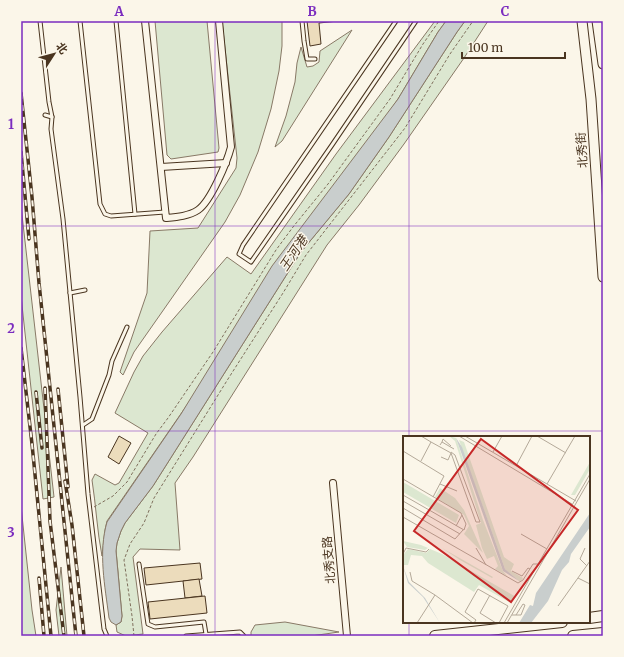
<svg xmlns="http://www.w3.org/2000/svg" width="624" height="657" viewBox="0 0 624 657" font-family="Merriweather,'Noto Sans SC',serif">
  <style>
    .green { fill: #dce7d0; stroke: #887966 }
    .water { fill: #c9cecd; stroke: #887966 }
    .building { fill: #ecdcbc; stroke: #4a3520 }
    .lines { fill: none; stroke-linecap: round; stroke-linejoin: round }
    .lane-casing { stroke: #4a3520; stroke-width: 5 }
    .street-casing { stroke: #4a3520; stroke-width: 8 }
    .secondary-casing { stroke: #4a3520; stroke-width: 11 }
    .primary-casing { stroke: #4a3520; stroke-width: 12 }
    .path { stroke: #7f6f5c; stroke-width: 1; stroke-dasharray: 3 2; stroke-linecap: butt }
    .lane { stroke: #fbf6e9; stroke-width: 3 }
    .street { stroke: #fbf6e9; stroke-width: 6 }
    .secondary { stroke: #fbf6e9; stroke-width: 9 }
    .primary { stroke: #fbf6e9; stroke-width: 10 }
    .rail-casing { stroke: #4a3520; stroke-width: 3.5 }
    .rail { stroke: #fbf6e9; stroke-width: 2; stroke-dasharray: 6; stroke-linecap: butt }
    .grid { fill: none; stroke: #7b2cbf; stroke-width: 1; stroke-opacity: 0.55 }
    .labels { text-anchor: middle; stroke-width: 3; stroke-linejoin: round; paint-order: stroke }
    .street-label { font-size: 12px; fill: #4a3520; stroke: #fbf6e9 }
    .water-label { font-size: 13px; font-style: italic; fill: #4a3520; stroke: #fbf6e9 }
    .inset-river { fill: none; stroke: #c9cecd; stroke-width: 2 }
    .inset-road { fill: none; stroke: #b4a999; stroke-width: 1 }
    .view { fill: #c62828; fill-opacity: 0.15; stroke: #c62828; stroke-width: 2 }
    .inset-edge { fill: none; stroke: #4a3520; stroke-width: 2 }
    .neatline { fill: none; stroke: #7b2cbf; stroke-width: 1.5 }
    .grid-label { font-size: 13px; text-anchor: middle; font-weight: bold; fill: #7b2cbf }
  </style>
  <rect width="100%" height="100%" fill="#fbf6e9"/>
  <g class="green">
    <polygon points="155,21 207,21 219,148 218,152 171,159 167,155"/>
    <polygon points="222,21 282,21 282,46 279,71 271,109 258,152 240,195 225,222 134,352 123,375 120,372 147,293 150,231 198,228 236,168 237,158"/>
    <path d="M435 21H446L438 32 398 99 107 521 105 530 102 556C97 531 96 505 92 480L95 474 115 485 119 483 148 433 115 413 134 372 143 356 162 332 227 257 251 274 336 154Z"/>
    <polygon points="465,21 488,21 464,58 404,144 359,205 327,245 193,457 175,483 180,550 140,549 133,557 143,634 126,636 117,632 116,625 121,622 122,616 116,550 117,543 121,531 125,523 153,486 301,252 349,194 389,137 457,32"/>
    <polygon points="352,30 282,141 275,147 286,116 295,82 297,63 301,47 307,67 313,66 319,62 320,51"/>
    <polygon points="21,206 54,497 43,499 21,296"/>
    <polygon points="21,506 32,610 36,636 21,636"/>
    <polygon points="61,567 67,636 59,636 56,610"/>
    <polygon points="285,622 339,632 311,636 251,636 251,632 255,625"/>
  </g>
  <path class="water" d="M446 21H465L457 32 389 137 349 194 301 252 153 486 125 523 121 531 117 543 116 551 122 616 121 622 116 625 111 622 109 618C105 586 98 553 107 522L181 414 272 266 398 99 438 32Z"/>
  <g class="building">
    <polygon points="307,21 338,21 319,23 321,44 310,46"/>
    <polygon points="119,436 131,443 119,464 108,457"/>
    <polygon points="200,563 202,579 146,585 144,568"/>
    <polygon points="199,579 202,596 185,598 183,581"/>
    <polygon points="205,596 207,613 150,619 148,602"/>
  </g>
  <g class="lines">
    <g class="lane-casing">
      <g id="lane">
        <polyline points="40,21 49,102 52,117 51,129 63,219 80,397 88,494 104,629 107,636"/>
        <polyline points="80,21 100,204 105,214 111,216 165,212"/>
        <polyline points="116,21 135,214"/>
        <polyline points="302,21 304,41 307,59 315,59"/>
        <polyline points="396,21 243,245 239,254 251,262 332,145 416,21"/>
        <polyline points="45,115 52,117"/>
        <polyline points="70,293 85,290"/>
        <polyline points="83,425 92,419 109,375 112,361 127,327"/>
        <polyline points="139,564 148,624 155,627 204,622 206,634"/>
        <polyline points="186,636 240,632 244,636"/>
      </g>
    </g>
    <g class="street-casing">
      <g id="street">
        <path d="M145 21 166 218C177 217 189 216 198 210 211 201 227 162 231 147L219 21"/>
        <polyline points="161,167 226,163"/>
        <polyline points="333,483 347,636"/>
      </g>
    </g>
    <g class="secondary-casing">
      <g id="secondary">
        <polyline points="582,21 591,99 603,277"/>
        <polyline points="597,21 603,64"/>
      </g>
    </g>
    <g class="primary-casing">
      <g id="primary">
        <polyline points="589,618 603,616"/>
        <polyline points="435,636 562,622"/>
        <polyline points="573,636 603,633"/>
      </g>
    </g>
    <g class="path">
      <polyline points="94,507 113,496 127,482 156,434 168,418 213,352 276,250 293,227 328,184 390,99 423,44 439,21"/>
      <polyline points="134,636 132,616 124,560 130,544 144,523 154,498 228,379 283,293 306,255 405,128 450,54 473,21"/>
    </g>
    <use href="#lane" class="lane"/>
    <use href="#street" class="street"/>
    <use href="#secondary" class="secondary"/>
    <use href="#primary" class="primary"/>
    <g class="rail-casing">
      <g id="rail">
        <polyline points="21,93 32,197 39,283 76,636"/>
        <polyline points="21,152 29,239"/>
        <polyline points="21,348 32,444 51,636"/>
        <polyline points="45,388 50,521 64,636"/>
        <polyline points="58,389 68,487"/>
        <polyline points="36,392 42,448"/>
        <polyline points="65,481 72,525 84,636"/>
        <polyline points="39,578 44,636"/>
      </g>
    </g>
    <use href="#rail" class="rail"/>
  </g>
  <path class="grid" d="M215 21V636M409 21V437M21 226H603M21 431H603M409 622V636"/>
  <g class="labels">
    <g class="street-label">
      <text transform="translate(582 150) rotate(-94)" y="4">北秀街</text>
      <text transform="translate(329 560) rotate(-95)" y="4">北秀支路</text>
    </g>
    <g class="water-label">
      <text transform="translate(293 253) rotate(-56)" y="5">王河港</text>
    </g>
  </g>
  <g transform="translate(403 436)">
    <rect width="187" height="187" fill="#fbf6e9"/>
    <path d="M46 0 53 2 80 84 100 135 104 140 92 133 95 130 91 120 84 123 79 112 73 89 78 87 52 5ZM56 4 61 6 101 121 111 128 108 135 120 142 117 146 102 133ZM187 26V33L172 59H168ZM0 46 56 79 53 87 0 56ZM37 52 52 62 61 74 80 117 61 98 66 90 61 79 32 61ZM0 105 18 109 25 112 22 114 4 111ZM39 112 90 141 89 142 57 124ZM5 113 23 117 27 113 39 118 113 161 106 166 76 149 71 156 25 127 19 120 8 119 5 129H0V119Z" fill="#dce7d0"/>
    <path d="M53 2 59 11 102 133 116 145 100 135ZM187 77V91L168 118 166 126 159 134 145 165 128 187H116L127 169 130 170 133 157ZM0 130 6 146 22 162 37 187 20 161 5 147Z" fill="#c9cecd"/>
    <path class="inset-river" d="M121 187 187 84"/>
    <path class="inset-road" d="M56 0 169 68M62 0 173 65M134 0 163 17M28 6 48 17 73 86H77M39 6 40 3 48 10M37 9 39 6 51 13M0 15 41 40 30 61M48 16 52 19 77 86M90 16 99 0M38 21 45 24 48 17M18 25 28 6 18 0M113 30 129 0M0 43 58 77 63 88 61 94 0 59M37 48 54 55M144 48 172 0M0 65 57 98M0 72 52 103 60 94M0 81 115 147 120 144 130 128H135M53 90 59 79M118 98 144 113M73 112 83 129M182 112 177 123 184 130M0 118 3 112 23 116 26 113M109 135 119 140 125 132 127 133M7 136 9 145 32 159M175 142 187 148M87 159 77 177 93 187M155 170 187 125M109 179H118L122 169 120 168M113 179 120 168M14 187 32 159 70 187M71 187 73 184 62 176 75 153 105 170 96 187M101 187 187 38M104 187 187 43"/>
    <path class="view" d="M78 3 175 74 108 166 11 95Z"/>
    <rect width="187" height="187" class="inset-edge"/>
  </g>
  <rect width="624" height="657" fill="none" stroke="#fbf6e9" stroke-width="44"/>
  <g transform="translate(54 54) rotate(54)" stroke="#fbf6e9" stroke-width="3" paint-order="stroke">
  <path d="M0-3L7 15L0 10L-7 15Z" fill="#4a3520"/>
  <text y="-6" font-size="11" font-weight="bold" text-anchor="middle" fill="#4a3520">北</text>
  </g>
  <path d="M462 52v6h103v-6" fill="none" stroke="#4a3520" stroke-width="2"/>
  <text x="468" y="52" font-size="12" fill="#4a3520" stroke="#fbf6e9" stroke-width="3" paint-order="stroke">100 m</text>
  <rect x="22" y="22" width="580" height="613" class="neatline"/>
  <g class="grid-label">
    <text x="119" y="16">A</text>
    <text x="312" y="16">B</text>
    <text x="505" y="16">C</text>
    <text x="11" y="129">1</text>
    <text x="11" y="333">2</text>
    <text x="11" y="537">3</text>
  </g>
</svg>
